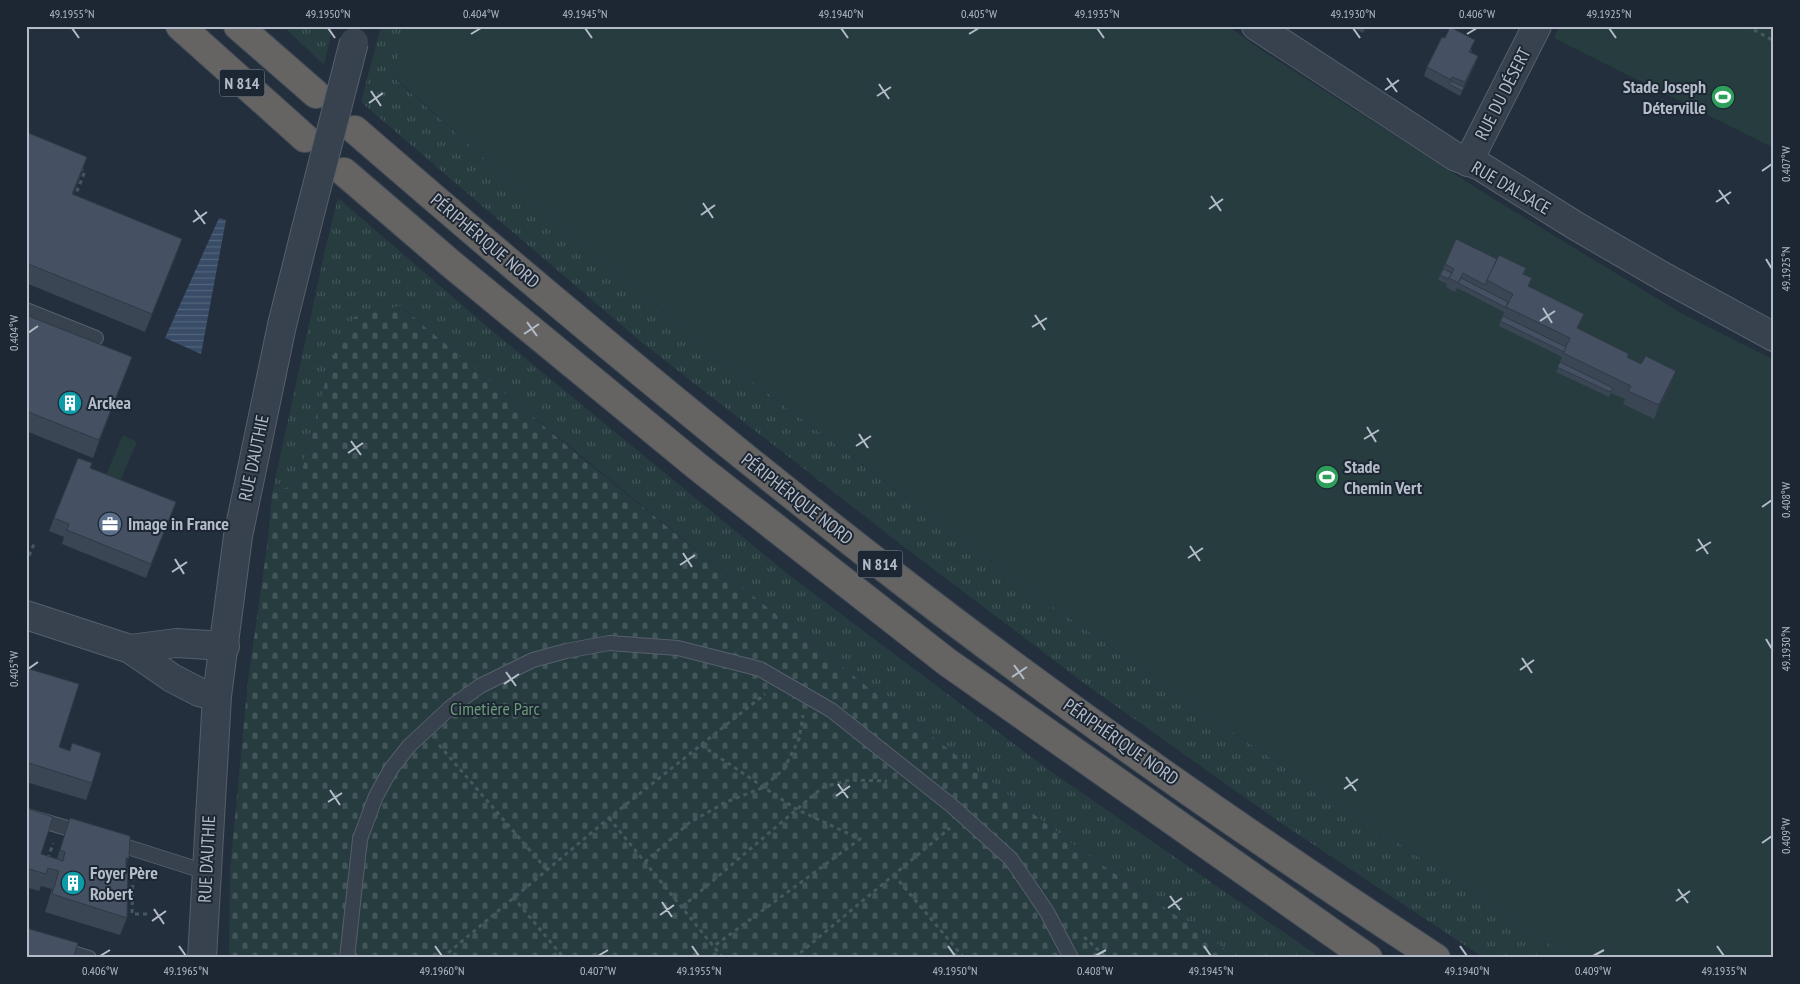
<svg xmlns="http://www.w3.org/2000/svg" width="1800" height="984" viewBox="0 0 1800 984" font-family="'PT Sans Narrow',sans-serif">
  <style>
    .grass { fill: url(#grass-tufts) }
    .cemetery { fill: url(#cemetery-stones) }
    .pitch { fill: #263c3f }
    .water { fill: url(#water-rules) }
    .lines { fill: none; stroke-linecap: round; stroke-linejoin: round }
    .service-casing { stroke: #565f6c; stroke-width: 16 }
    .minor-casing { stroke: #565f6c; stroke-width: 30 }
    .tertiary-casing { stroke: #565f6c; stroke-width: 30 }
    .trunk-casing { stroke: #434c59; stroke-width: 30 }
    .path { stroke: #44595c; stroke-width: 3; stroke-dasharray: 4 4; stroke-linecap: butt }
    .service { stroke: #38414e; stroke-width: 14 }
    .minor { stroke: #38414e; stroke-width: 28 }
    .tertiary { stroke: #38414e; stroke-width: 28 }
    .trunk { stroke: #656462; stroke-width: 28 }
    .tertiary-bridge-casing { stroke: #565f6c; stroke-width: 30; stroke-linecap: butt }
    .tertiary-bridge { stroke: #38414e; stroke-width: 28 }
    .wall { fill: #3b4654 }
    .shaded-wall { fill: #303945 }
    .building { fill: #455162; stroke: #303945 }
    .ticks { fill: none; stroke: #b4bcc9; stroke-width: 2 }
    .labels { text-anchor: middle; stroke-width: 4; stroke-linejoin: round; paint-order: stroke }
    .shield { fill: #1d2633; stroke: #878f9c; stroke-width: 1 }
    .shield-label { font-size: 16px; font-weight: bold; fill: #b4bcc9 }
    .poi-label { font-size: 18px; font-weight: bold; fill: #b4bcc9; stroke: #1d2633; text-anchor: start }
    .street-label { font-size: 18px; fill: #b4bcc9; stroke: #1d2633 }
    .park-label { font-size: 18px; fill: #6b9a76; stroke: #1d2633 }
    .neatline { fill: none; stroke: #b4bcc9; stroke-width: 2 }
    .ticks-label { font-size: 12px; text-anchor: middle; fill: #b4bcc9 }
  </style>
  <defs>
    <pattern id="grass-tufts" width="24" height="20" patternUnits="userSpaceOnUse" patternTransform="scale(1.25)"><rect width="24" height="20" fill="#263c3f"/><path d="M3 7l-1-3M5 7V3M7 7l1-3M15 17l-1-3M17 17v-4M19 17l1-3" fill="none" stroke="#435659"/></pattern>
    <pattern id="cemetery-stones" width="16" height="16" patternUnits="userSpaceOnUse" patternTransform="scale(1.25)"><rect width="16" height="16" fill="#263c3f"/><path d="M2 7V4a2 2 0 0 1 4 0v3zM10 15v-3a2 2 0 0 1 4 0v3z" fill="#435659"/></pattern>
    <pattern id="water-rules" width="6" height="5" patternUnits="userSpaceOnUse" patternTransform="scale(1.25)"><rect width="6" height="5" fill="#394c67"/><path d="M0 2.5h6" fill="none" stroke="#53647b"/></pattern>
  </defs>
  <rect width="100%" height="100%" fill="#242f3e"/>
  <g class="grass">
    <polygon points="283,26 333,26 324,65"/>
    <polygon points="381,26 404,26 393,77 503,175 697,340 1036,595 1240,737 1570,958 1484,958 1275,819 1088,686 903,546 640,341 361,102"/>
    <polygon points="338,198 497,335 789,575 1046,768 1321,958 1238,958 1082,851 893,707 753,596 472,367 401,306 331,360 299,482 272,494 326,246"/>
  </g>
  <polygon class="cemetery" points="400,306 577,454 753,596 893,707 1082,851 1238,958 229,958 230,870 248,681 268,539 272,494 299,482 331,360 354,317"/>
  <g class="pitch">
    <polygon points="404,26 1228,26 1263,51 1486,194 1681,313 1774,360 1774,958 1570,958 1240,737 1036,595 697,340 503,175 393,76"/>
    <polygon points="1560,26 1774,26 1774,148 1554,38"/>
    <polygon points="123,435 137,442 120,481 106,475"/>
  </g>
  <polygon class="water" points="219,218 226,220 201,354 165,338"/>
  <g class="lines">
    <g class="service-casing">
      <g id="service">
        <polyline points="26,310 96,338"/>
        <polyline points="26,816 84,833"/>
        <polyline points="112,842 206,872"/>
        <polyline points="26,939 89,958"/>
        <polyline points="347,958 360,839 376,796 391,769 409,746 451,707 480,686 533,660 566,651 609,643 678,648 760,669 831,710 951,805 1011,859 1047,912 1071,958"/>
      </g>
    </g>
    <g class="minor-casing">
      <g id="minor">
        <polyline points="1468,162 1537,26"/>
        <polyline points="26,615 130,649 172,678 199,692 217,696"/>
        <polyline points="130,649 176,643 225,646"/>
      </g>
    </g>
    <g class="tertiary-casing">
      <g id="tertiary">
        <polyline points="1256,26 1456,157 1480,166 1576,226 1664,277 1774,337"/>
        <polyline points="202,958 217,696 238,536 282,325 306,229"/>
      </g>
    </g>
    <g class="trunk-casing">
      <g id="trunk">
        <polyline points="180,26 305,138"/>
        <polyline points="238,26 316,94"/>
        <path d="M355 130C534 285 716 438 904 583 1075 715 1254 839 1436 958"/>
        <polyline points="344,172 450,263 698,467 947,662 1368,958"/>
      </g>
    </g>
    <g class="path">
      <polyline points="1747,26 1774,41"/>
      <polyline points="74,199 85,171 80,169"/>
      <polyline points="26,563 34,544"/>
      <polyline points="439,745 547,870"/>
      <polyline points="701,745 796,809 860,839 714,946"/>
      <polyline points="609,818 723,958"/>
      <polyline points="48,859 53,843"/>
      <polyline points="645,862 689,823 726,802 762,788 784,769 799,739 803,715"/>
      <polyline points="133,869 132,914 149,914"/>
      <polyline points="894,875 964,958"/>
      <polyline points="513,897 564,958"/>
      <polyline points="682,907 823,787 850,780 887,781"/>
      <polyline points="1084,937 1107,958"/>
      <polyline points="442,958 609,818 765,694"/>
      <polyline points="794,958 950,828"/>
    </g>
    <use href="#service" class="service"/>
    <use href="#minor" class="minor"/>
    <use href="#tertiary" class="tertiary"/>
    <use href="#trunk" class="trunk"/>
    <g class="tertiary-bridge-casing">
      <polyline id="tertiary-bridge" points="306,229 354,42"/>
    </g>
    <use href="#tertiary-bridge" class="tertiary-bridge"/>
  </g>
  <g class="wall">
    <polygon points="1350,26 1366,26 1363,33"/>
    <polygon points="1445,38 1472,50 1471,52 1478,56 1475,65 1460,96 1424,76 1427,67"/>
    <polygon points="26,132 81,175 73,194 182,239 145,332 26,283"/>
    <polygon points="1497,259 1526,268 1524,274 1532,278 1528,286 1579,328 1628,357 1671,385 1654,419 1623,404 1625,399 1611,393 1609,397 1556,372 1562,357 1499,326 1504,312 1457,288 1455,292 1446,287 1447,284 1438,280 1445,264"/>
    <polygon points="26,315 125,375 93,458 26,431"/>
    <polygon points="91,468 176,502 146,578 62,544 64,537 49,531 54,518"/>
    <polygon points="26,668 59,747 92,783 86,800 26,782"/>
    <polygon points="26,808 41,854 57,859 70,818 129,858 126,866 127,918 120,935 45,912 52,889 41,886 39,891 26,887"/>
  </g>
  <g class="shaded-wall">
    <polygon points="1478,56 1475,65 1462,92 1465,82"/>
    <polygon points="87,157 81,175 65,211 72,194"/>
    <polygon points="182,239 176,257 145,332 152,314"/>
    <polygon points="132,357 125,375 93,458 99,440"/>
    <polygon points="1676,371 1671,385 1654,419 1659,405"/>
    <polygon points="176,502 171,516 146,578 151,564"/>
    <polygon points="126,858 129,858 122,876"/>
  </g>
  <g class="building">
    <polygon points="1450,27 1475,40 1469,52 1478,56 1465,82 1452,77 1451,80 1427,67 1442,37 1445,38"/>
    <polygon points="1451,81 1464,87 1462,91 1449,84"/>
    <polygon points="26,132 87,157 72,194 182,239 152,314 26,263"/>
    <polygon points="1456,239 1497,259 1485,285 1463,273 1458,283 1449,278 1454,269 1445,264"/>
    <polygon points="1499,255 1526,268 1523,274 1532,278 1528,286 1584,314 1577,328 1629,354 1627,357 1641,364 1646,356 1676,371 1659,405 1628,391 1631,386 1563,353 1570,338 1506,307 1513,294 1487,280"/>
    <polygon points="1443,269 1452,273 1448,279 1440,275"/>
    <polygon points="1461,278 1508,302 1506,307 1507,308 1458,283"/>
    <polygon points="26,315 132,357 99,440 26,411"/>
    <polygon points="1503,316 1566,347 1564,352 1500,321"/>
    <polygon points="1560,362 1613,388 1610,392 1557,367"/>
    <polygon points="78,458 92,463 90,468 176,502 151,564 67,530 69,524 54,518"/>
    <polygon points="26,668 79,684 59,747 70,751 72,743 101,753 92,783 26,762"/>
    <polygon points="26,808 53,817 41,854 63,861 65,852 60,850 70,818 130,836 129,858 126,858 126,868 128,868 127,918 52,894 59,871 48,868 46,874 26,868"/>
    <polygon points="26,928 78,943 73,958 26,958"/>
  </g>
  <path class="ticks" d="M72 28 79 38M328 28 335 38M585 28 592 38M841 28 848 38M1097 28 1104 38M1353 28 1360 38M1609 28 1616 38M471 34 481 28M969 34 979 28M1467 34 1477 28M1387 78 1397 92M879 84 889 99M1385 90 1399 80M371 91 381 106M877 96 891 87M369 103 383 93M1762 171 1772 164M1719 190 1729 204M1211 196 1221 211M1716 202 1731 192M703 203 713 218M1209 209 1223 199M195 210 205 224M701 215 715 205M193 222 207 212M1766 259 1772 269M1543 308 1552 323M1035 315 1045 330M1540 321 1555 311M527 322 537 336M1032 327 1047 318M28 333 38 326M524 334 539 324M1367 427 1376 442M859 434 868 448M1364 439 1379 430M351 441 361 455M856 446 871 436M348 453 363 443M1762 507 1772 500M1698 539 1708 554M1190 546 1200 561M1696 551 1711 542M683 553 692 567M1188 558 1203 548M175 559 184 574M680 565 695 555M172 572 187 562M1766 639 1772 649M1522 658 1532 673M1014 665 1024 679M28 669 38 662M1520 670 1534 660M506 672 516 686M1012 677 1027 667M504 684 519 674M1346 777 1356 791M838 784 848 798M1344 789 1358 779M330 790 340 805M836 796 850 786M328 802 342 793M1762 843 1772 836M1678 889 1688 903M1170 896 1180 910M1676 901 1690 891M662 902 672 917M1168 908 1182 898M154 909 164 924M660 915 674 905M152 921 166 911M179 946 186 956M435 946 442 956M692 946 699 956M948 946 955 956M1204 946 1211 956M1460 946 1467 956M1717 946 1724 956M100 956 110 950M598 956 608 950M1095 956 1106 950M1593 956 1604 950"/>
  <defs>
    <g id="stadium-disc" transform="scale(1.25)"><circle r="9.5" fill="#2e9e5b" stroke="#1d2633"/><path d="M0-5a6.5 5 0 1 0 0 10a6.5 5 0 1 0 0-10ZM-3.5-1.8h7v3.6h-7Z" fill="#fff"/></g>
    <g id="building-disc" transform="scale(1.25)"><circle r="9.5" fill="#0f9aa8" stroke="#1d2633"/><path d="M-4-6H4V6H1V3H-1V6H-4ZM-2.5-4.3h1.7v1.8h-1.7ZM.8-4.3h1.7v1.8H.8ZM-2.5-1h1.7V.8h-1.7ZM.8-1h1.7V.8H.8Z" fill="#fff"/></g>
    <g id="office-disc" transform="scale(1.25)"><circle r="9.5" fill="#5c6f8a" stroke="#1d2633"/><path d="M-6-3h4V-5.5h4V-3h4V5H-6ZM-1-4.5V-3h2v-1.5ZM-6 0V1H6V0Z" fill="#fff"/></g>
  </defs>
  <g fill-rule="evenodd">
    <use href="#stadium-disc" x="1723" y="97"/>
    <use href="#building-disc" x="70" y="403"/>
    <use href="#stadium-disc" x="1327" y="477"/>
    <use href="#office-disc" x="110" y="524"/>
    <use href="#building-disc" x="73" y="883"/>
  </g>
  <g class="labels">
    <g class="shield">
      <rect x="219.5" y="69.5" width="45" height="27" rx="4"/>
      <rect x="857.5" y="550.5" width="45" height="27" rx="4"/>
    </g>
    <g class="shield-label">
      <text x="242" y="89">N 814</text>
      <text x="880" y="570">N 814</text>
    </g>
    <g class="poi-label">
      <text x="1706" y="93" text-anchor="end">Stade Joseph<tspan x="1706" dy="21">Déterville</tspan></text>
      <text x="88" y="409">Arckea</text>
      <text x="1344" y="473">Stade<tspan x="1344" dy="21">Chemin Vert</tspan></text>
      <text x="128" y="530">Image in France</text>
      <text x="90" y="879">Foyer Père<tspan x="90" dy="21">Robert</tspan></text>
    </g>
    <g class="street-label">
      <text transform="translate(1503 94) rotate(-63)" y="6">RUE DU DÉSERT</text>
      <text transform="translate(1511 188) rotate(30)" y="6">RUE D'ALSACE</text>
      <text transform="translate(485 241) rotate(40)" y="6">PÉRIPHÉRIQUE NORD</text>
      <text transform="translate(254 458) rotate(-78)" y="6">RUE D'AUTHIE</text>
      <text transform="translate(797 499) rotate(38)" y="6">PÉRIPHÉRIQUE NORD</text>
      <text transform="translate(1121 742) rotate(35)" y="6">PÉRIPHÉRIQUE NORD</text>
      <text transform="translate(207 859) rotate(-87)" y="6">RUE D'AUTHIE</text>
    </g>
    <g class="park-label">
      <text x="495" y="715">Cimetière Parc</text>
    </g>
  </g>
  <rect width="1800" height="984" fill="none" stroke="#1d2633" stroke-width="55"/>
  <rect x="28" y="28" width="1744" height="928" class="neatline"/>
  <g class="ticks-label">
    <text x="72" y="18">49.1955°N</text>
    <text x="328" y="18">49.1950°N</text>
    <text x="481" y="18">0.404°W</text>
    <text x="585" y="18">49.1945°N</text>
    <text x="841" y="18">49.1940°N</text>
    <text x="979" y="18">0.405°W</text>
    <text x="1097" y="18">49.1935°N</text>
    <text x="1353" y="18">49.1930°N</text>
    <text x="1477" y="18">0.406°W</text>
    <text x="1609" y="18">49.1925°N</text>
    <text transform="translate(1786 164) rotate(-90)" y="4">0.407°W</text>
    <text transform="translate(1786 269) rotate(-90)" y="4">49.1925°N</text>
    <text transform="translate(14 333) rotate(-90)" y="4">0.404°W</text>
    <text transform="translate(1786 500) rotate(-90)" y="4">0.408°W</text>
    <text transform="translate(1786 649) rotate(-90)" y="4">49.1930°N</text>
    <text transform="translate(14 669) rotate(-90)" y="4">0.405°W</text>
    <text transform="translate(1786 836) rotate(-90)" y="4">0.409°W</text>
    <text x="100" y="975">0.406°W</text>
    <text x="186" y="975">49.1965°N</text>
    <text x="442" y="975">49.1960°N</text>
    <text x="598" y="975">0.407°W</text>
    <text x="699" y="975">49.1955°N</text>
    <text x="955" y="975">49.1950°N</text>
    <text x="1095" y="975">0.408°W</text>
    <text x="1211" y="975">49.1945°N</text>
    <text x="1467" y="975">49.1940°N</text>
    <text x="1593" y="975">0.409°W</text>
    <text x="1724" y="975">49.1935°N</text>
  </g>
</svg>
